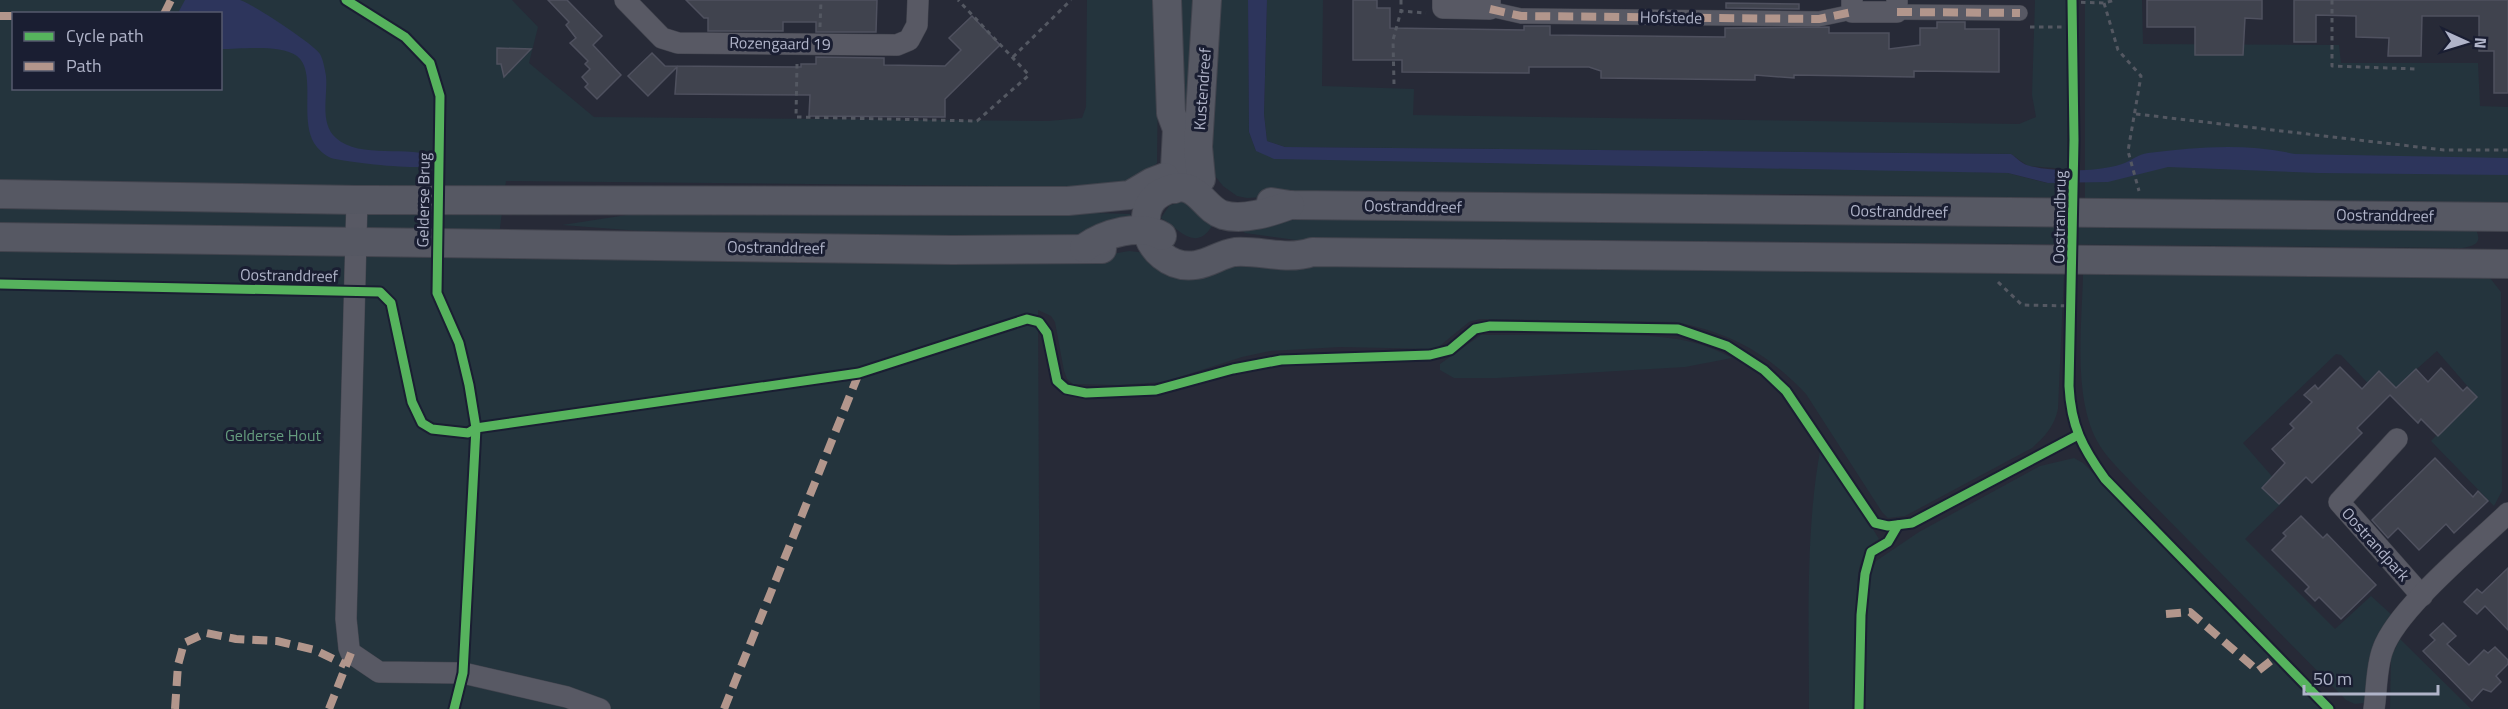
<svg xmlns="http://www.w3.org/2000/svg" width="2508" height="709" viewBox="0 0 2508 709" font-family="'Titillium Web',sans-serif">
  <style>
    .green { fill: #24343d; fill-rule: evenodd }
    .water { fill: #2d355c }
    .building { fill: #40434e; stroke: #4f515f; stroke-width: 1.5 }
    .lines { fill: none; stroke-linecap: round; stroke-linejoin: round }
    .pedestrian-casing { stroke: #42444e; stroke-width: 16 }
    .minor-casing { stroke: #42444e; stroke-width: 22 }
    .secondary-casing { stroke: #42444e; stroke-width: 30 }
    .path { stroke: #545862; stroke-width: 3; stroke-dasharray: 4.5 4.5; stroke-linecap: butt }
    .pedestrian { stroke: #585964; stroke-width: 15 }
    .minor { stroke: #585964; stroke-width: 21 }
    .secondary { stroke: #565863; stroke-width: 28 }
    .quiet { stroke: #b2968c; stroke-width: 8; stroke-dasharray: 15 8; stroke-linecap: butt }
    .cycleway-casing { stroke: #1a1e32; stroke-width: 13 }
    .cycleway { stroke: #56b35d; stroke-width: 9 }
    .labels { text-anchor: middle; stroke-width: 6; stroke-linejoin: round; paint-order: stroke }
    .street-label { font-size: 16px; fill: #b0b4c9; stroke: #1a1e32 }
    .park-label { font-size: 16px; fill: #659c7e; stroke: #1a1e32 }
  </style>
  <rect width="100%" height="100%" fill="#272a37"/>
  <g class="green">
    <path d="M0 0H512L538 27 529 63 594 117 1048 121 1082 118 1086 107 1087 0H1159L1157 163 1139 180 1099 187 506 181 496 259 1071 261 1129 251 1229 262 1293 265 2064 274 2058 409C2054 427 2045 436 2032 448L1905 516 1888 518 1882 512 1806 394C1767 353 1731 333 1676 322L1480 319 1469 322 1436 349 1340 347 1270 351 1242 357 1164 382 1117 385 1073 384 1067 379 1064 371 1055 322 1051 316 1038 310 1040 709H0ZM14 14H220V88H14Z"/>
    <polygon points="1178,0 1201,0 1188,163"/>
    <polygon points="1215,0 1248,0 1249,132 1256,151 2008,173 2047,183 2066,182 2066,198 1770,194 1288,195 1247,198 1237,196 1223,186 1215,176 1204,146"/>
    <polygon points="1267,0 1323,0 1322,86 1414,89 1413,115 2019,124 2036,117 2032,95 2035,0 2068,0 2067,169 2028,166 2011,154 1285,147 1267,141 1264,114"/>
    <polygon points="2085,0 2142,0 2143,44 2339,45 2341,63 2478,63 2480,106 2508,107 2508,204 2085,199"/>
    <path d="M1181 201 1191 205 1212 226C1195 253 1178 228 1161 218L1169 206Z"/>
    <polygon points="990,210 1130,214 1133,223 1069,239 706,236 562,225 646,212"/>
    <path d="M1302 214 2065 226 2476 230C2483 244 2473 246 2462 248L1362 238 1361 243 1296 240 1245 233 1241 229Z"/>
    <path d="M2083 274 2429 275 2490 278 2501 292 2502 491 2494 506 2431 441 2476 396 2437 351 2383 399 2341 355 2336 354 2243 443 2289 496 2245 539 2335 629 2371 596 2393 616 2374 642 2371 702 2355 704 2346 700 2133 484C2122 472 2109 460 2100 446 2072 401 2082 326 2083 274Z"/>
    <path d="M1606 334C1651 336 1691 335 1732 358L1685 367 1497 378H1454L1440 370V364L1481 335Z"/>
    <path d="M1821 446 1879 539C1855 552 1857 585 1857 610H1867L1871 572 1876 561 1919 532 2040 466 2074 458 2083 463 2332 709H1809C1809 625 1805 528 1821 446Z"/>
    <polygon points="2400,639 2471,709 2390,709 2391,657"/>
  </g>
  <g class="water">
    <path d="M185 0C198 0 229 0 240 0 251 3 315 45 320 54 323 59 325 70 326 76 328 96 319 123 336 138 360 160 409 144 438 158 435 160 431 165 427 166 415 170 345 162 331 158 324 155 318 149 314 143 299 117 317 71 297 56 280 44 241 49 221 49L220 14 178 13Z"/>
    <path d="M1248 0H1267L1264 114 1267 141 1285 147 2011 154C2017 158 2023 165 2030 166 2053 172 2100 172 2122 164 2131 161 2138 154 2148 153 2197 147 2246 143 2295 154L2508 158V175L2319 173 2168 167 2108 182 2048 183 2008 173 1274 159 1256 151 1249 132Z"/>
  </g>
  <g class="building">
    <polygon points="548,0 567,0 602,36 593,45 621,75 597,99 585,87 588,84 582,77 590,69 585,64 588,61 570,43 576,38 566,25 569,22"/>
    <polygon points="686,0 877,0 876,32 816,32 816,22 783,22 783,31 708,31 708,18 704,18"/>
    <polygon points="1353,0 1377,0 1377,8 1390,8 1390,28 1524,30 1524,26 1550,26 1550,35 1725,37 1725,28 1829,27 1829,33 1889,33 1889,49 1920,45 1920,28 1937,28 1937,22 1965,22 1965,29 1999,29 1999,72 1914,71 1914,77 1794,75 1794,78 1755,75 1755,80 1601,78 1601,71 1589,67 1529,67 1529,73 1402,72 1402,60 1353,60"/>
    <polygon points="2147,0 2262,0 2262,19 2245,18 2243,55 2195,55 2195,27 2147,27"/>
    <polygon points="2294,0 2508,0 2508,93 2494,93 2494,51 2479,51 2479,16 2422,16 2421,56 2388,56 2389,38 2356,37 2356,16 2316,15 2316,42 2294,42"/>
    <polygon points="1726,3 1799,4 1799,9 1726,8"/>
    <polygon points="972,16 1000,45 945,99 945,117 809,116 810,95 675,94 677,67 648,96 628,76 652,53 665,66 801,67 801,64 816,64 816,57 884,58 884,65 945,66 961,50 949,38"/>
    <polygon points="497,48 531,49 504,77 501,64 497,64"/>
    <polygon points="2340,367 2362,389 2379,371 2396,388 2416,369 2428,382 2441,368 2463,391 2467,387 2477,397 2438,436 2421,419 2418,423 2390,395 2357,428 2362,433 2312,483 2306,477 2279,504 2262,488 2285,463 2272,449 2294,428 2290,424 2312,402 2304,395 2315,385 2318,389"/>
    <polygon points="2435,458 2473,497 2478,491 2488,501 2454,533 2446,524 2419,550 2398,528 2388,538 2372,520"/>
    <polygon points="2301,516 2323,538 2327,534 2376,585 2341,619 2319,597 2315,601 2305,591 2309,587 2272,550 2286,536 2283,533"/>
    <polygon points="2508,568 2508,630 2485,606 2477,614 2464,602 2477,589 2482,593"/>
    <polygon points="2443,623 2456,636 2447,644 2469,665 2484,650 2488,653 2495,647 2508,660 2508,664 2496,676 2501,682 2491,692 2483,689 2472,701 2423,651 2435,640 2430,635"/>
  </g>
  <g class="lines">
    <g class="pedestrian-casing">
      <g id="pedestrian">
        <polyline points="1490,9 1521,16 1819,19 1852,12"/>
        <polyline points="1897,12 2020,13"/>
      </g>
    </g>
    <g class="minor-casing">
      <g id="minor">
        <polyline points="625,0 662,38 678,43 897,45 909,40 917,25 918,0"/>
        <polyline points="1443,0 1443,8 1490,9 1490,0"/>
        <polyline points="1852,0 1852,12 1897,12 1897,0"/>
        <polyline points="357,200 346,619 349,648 351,653 379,672 463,673 567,697 600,709"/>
        <polyline points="2397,439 2339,502 2422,596"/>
        <path d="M2374 709C2377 690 2376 667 2383 649 2397 609 2475 545 2508 513"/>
      </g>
    </g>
    <g class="secondary-casing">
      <g id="secondary">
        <polyline points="1167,0 1171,113 1177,129 1174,189"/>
        <polyline points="1201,179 1198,147 1207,0"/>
        <polyline points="0,194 357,200 1068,201 1130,195 1152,182 1165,177"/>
        <polyline points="1271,202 1290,205 2508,217"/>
        <path d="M1290 205C1271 212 1244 221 1223 215 1201 208 1197 174 1161 193 1149 199 1145 212 1146 224 1148 250 1171 269 1196 265 1210 263 1221 254 1235 252 1261 250 1286 261 1312 252L2508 264"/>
        <polyline points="0,237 953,250 1102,249"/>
        <path d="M1084 248C1105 233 1140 223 1162 236"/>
      </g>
    </g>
    <g class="path">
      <polyline points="1401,0 1401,11 1426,13"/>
      <polyline points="2332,0 2332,66 2416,69"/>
      <polyline points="2072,2 2104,3 2115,0"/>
      <polyline points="2104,3 2118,50 2141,76 2128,151 2139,191"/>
      <polyline points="820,27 821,0"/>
      <polyline points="2030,27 2073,27"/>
      <polyline points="1013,57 1071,0"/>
      <polyline points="797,64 796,117 977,121 1029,75 958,0"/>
      <polyline points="1394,84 1393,40 1401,11"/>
      <polyline points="2136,114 2444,150 2508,150"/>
      <polyline points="1998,282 2022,305 2072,306"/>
    </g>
    <use href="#pedestrian" class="pedestrian"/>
    <use href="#minor" class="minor"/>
    <use href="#secondary" class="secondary"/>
    <g class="quiet">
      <polyline points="1490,9 1521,16 1819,19 1852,12"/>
      <polyline points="1897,12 2020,13"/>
      <polyline points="164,14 171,0"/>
      <polyline points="0,16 14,16"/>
      <polyline points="2166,614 2190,612 2258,671 2277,656"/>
      <polyline points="175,709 178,665 184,643 206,633 236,639 277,641 315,650 346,665"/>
      <polyline points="329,709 351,653"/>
      <polyline points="724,709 859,373"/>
    </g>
    <g class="cycleway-casing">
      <g id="cycleway">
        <polyline points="346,0 405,37 430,63 440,96 437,293 459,343 469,385 476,428 463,673 454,709"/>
        <path d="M2072 0 2074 140 2069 386C2071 426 2082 447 2105 479L2329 709"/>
        <polyline points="0,284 380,292 391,303 412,402 422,423 432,429 468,433 476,428 859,373 1027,319 1039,322 1047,333 1057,381 1066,389 1086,393 1156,390 1233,369 1281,360 1430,355 1450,350 1475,329 1490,326 1678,329 1727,346 1764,370 1786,391 1875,523 1888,526 1912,523 2078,435"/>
        <polyline points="1859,709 1861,615 1865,574 1871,552 1888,542 1898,525"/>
      </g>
    </g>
    <use href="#cycleway" class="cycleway"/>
  </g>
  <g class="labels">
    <g class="street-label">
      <text transform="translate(1671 17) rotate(1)" y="6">Hofstede</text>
      <text transform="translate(780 43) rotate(1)" y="6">Rozengaard 19</text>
      <text transform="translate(1202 89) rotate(-86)" y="6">Kustendreef</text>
      <text transform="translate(423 200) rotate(-89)" y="6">Gelderse Brug</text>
      <text transform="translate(1413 206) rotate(1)" y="6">Oostranddreef</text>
      <text transform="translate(1899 211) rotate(1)" y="6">Oostranddreef</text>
      <text transform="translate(2385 215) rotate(1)" y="6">Oostranddreef</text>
      <text transform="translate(2059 217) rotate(-89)" y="6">Oostrandbrug</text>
      <text transform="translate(776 247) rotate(1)" y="6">Oostranddreef</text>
      <text transform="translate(289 275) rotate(1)" y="6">Oostranddreef</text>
      <text transform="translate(2376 544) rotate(48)" y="6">Oostrandpark</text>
    </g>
    <g class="park-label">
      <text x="273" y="441">Gelderse Hout</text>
    </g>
  </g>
  <rect x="12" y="12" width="210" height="78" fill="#1a1e32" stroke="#565a6e" stroke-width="1.5"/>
  <rect x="24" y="32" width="30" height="9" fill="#56b35d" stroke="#565a6e" stroke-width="1.5"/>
  <text x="66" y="42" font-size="18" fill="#b0b4c9">Cycle path</text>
  <rect x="24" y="62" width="30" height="9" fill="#b2968c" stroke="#565a6e" stroke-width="1.5"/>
  <text x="66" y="72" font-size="18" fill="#b0b4c9">Path</text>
  <g transform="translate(2466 42) rotate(94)" stroke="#1a1e32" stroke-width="4.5" paint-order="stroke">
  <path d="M0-4.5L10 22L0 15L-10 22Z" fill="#b0b4c9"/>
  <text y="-9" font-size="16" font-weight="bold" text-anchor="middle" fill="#b0b4c9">N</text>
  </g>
  <path d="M2304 685v9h134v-9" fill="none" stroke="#b0b4c9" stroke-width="3"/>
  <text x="2313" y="685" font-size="18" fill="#b0b4c9" stroke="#1a1e32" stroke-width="4.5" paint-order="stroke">50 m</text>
</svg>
